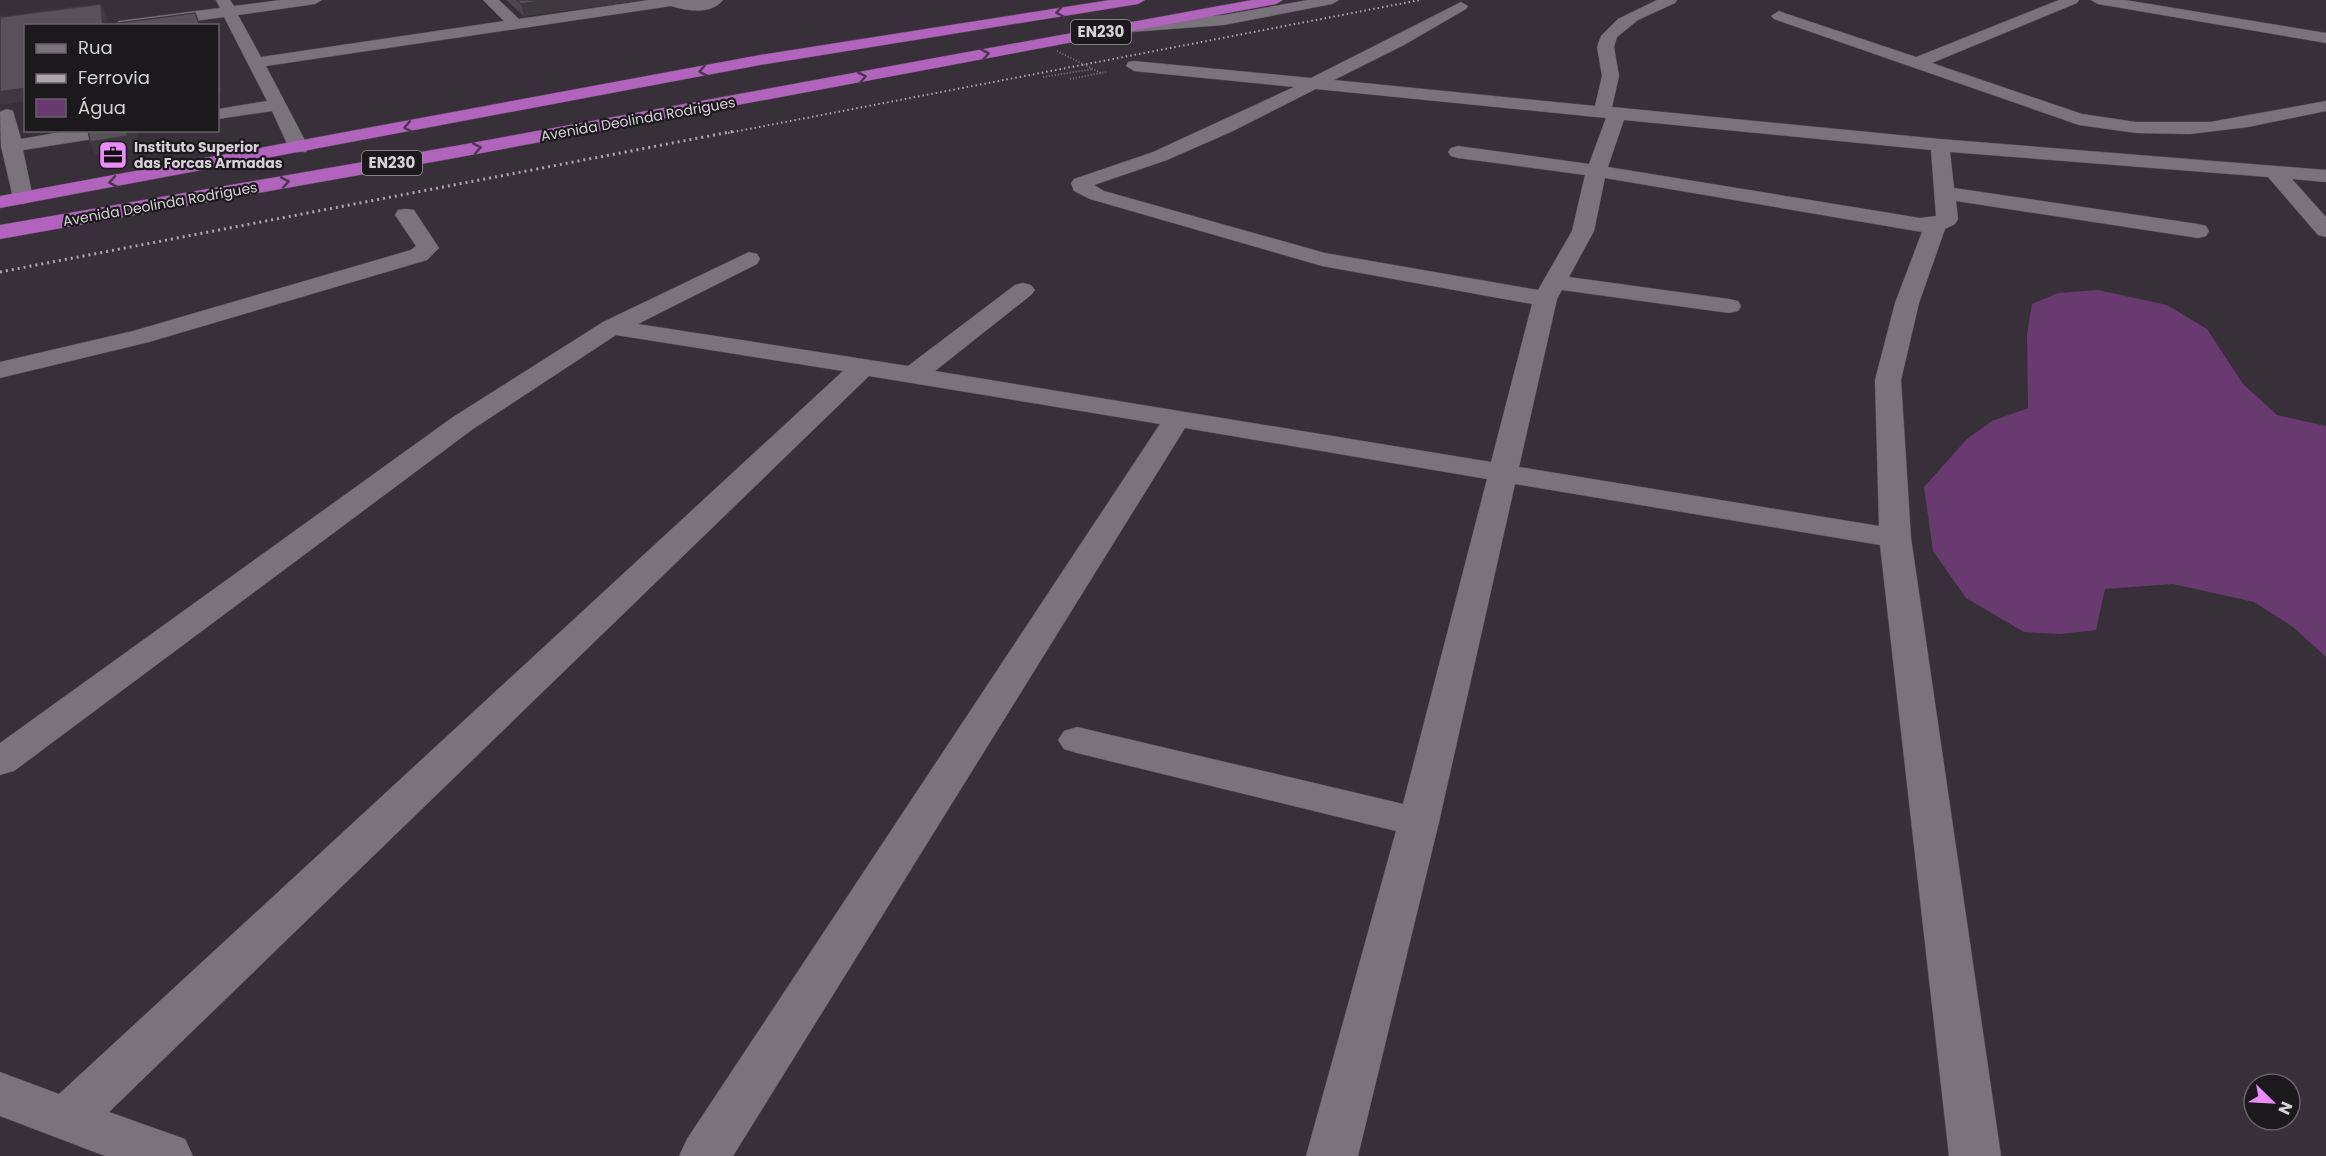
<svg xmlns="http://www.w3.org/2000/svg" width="2326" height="1156" viewBox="0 0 2326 1156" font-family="Poppins,sans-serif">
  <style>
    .water { fill: #683a6f }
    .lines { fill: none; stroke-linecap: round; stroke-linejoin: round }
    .minor-casing { stroke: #524c52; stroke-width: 1 }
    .highway-casing { stroke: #524c52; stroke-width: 1 }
    .path { stroke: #787279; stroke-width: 2; stroke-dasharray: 1 2; stroke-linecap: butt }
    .minor { fill: #7b737c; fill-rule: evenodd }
    .highway { fill: #b263be; fill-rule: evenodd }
    .rail-far1 { stroke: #ada7ad; stroke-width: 2; stroke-dasharray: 1.5 3; stroke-linecap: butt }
    .rail { stroke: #ada7ad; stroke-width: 3; stroke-dasharray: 2 4; stroke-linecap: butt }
    .path-bridge { stroke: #787279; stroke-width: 2; stroke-dasharray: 1 2; stroke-linecap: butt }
    .wall { fill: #4c464d }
    .shaded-wall { fill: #3e393e }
    .building { fill: #585159; stroke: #3e393e; stroke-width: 1.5 }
    .oneway { stroke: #503355 }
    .labels { text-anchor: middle; stroke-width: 4.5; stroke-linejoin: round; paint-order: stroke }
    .far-street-label { font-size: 14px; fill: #d6d1d6; stroke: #1c191d }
    .far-poi-label { font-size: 14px; font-weight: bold; fill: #d6d1d6; stroke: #1c191d; text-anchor: start }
    .shield { fill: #1c191d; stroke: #9e9a9e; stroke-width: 1.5 }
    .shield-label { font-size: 15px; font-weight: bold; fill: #d6d1d6 }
  </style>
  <rect width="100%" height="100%" fill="#373038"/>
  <polygon class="water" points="2098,290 2167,305 2207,329 2243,384 2277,415 2326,426 2326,657 2293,627 2254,602 2173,584 2105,589 2096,630 2060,634 2024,632 1966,598 1933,551 1924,487 1967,439 1992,421 2028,408 2027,334 2032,304 2058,293"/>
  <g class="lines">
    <g class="minor-casing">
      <g id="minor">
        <path d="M216 0H230L234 6 281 0H322L315 4 238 15 261 57 504 21 483 0H499L519 19 649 0H723C711 15 688 11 671 6L266 66 309 148 306 152H292L289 148 272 111 218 119V109L267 101 224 17 158 26H112L119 21 220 8Z"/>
        <polygon points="1308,0 1339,0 1332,4 1224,25 1131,32 1123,27 1131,22 1224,15"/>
        <path d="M1657 0H1677L1675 3 1638 20 1617 37 1614 47 1619 76 1612 107 1940 139 2326 170V182L2292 179 2326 217V237L2318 235 2268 177 1950 152 1954 188 2198 224 2206 226 2209 231 2206 236 2198 238 1956 201 1958 219 1955 224 1945 229 1919 303 1901 380 1911 538 2001 1156H1949L1880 545 1515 484 1439 822 1358 1156H1306L1396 831 1077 753 1064 749 1058 740 1064 731 1077 727 1403 804 1487 479 1185 428 733 1156H679L687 1139 1160 424 869 376 109 1112 185 1139 193 1156H105L0 1116V1072L59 1094 843 371 616 335 473 429 14 771 0 775V743L453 417 603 322 749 252 757 254 760 259 757 264 638 324 908 366 1015 285 1023 283 1031 285 1035 290 1031 295 935 371 1491 462 1532 304 1322 266 1090 199 1074 191 1071 183 1074 179 1153 152 1294 87 1134 71 1126 66 1128 62 1134 61 1311 78 1461 2 1468 6 1466 9 1404 45 1334 80 1595 106 1602 76 1597 47 1601 36 1618 19ZM1316 89 1606 118 1589 164 1458 146 1451 148 1448 152 1451 156 1458 158 1585 175 1572 231 1538 290 1325 253 1104 191 1094 185 1167 160 1233 131ZM1624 120 1931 150 1936 216 1920 218 1608 167ZM1605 178 1922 232 1895 303 1875 380 1879 526 1519 467 1557 299 1562 290 1729 313 1738 311 1741 306 1738 301 1729 299 1569 277 1594 231Z"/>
        <polygon points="2059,0 2079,0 2077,3 1932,63 2082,114 2136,122 2210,122 2326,101 2326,111 2248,127 2190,134 2136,133 2079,125 1774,19 1771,16 1779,11 1784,13 1916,57"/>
        <polygon points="2091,0 2125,0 2326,33 2326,43 2098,4"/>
        <polygon points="7,109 13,111 21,139 73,130 121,130 119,134 112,136 23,150 33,198 30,202 23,204 16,202 13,198 1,146 0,112"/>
        <polygon points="406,209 414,210 439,248 427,260 149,342 0,378 0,362 133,331 411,250 416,246 395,215 398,210"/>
      </g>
    </g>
    <g class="highway-casing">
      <g id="highway">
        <polygon points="1110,0 1145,0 1138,4 760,65 0,208 0,196 760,55"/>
        <polygon points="1252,0 1283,0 1276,4 455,158 0,239 0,225 455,146"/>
      </g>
    </g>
    <g class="path">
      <polyline points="1043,77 1093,69"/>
      <polyline points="1070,79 1106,72"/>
    </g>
    <use href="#minor" class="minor"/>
    <use href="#highway" class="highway"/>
    <polyline class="rail-far1" points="728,133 1420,0"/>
    <polyline class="rail" points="0,272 735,131"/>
    <polyline class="path-bridge" points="1057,51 1101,73"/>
  </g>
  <polygon class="wall" points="506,0 643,0 524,16"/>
  <g class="shaded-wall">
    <polygon points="548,0 643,0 524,16 521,4"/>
    <polygon points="101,4 106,15 107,26 103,26"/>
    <polygon points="218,81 222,92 218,93"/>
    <polygon points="26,88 26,101 0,105 0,92"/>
    <polygon points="133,130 137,130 139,145 132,146 133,149 95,155 90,142"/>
  </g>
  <g class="building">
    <polygon points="517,0 548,0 521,4"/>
    <polygon points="101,4 103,25 195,13 200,26 26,26 26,88 0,92 0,17"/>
    <polygon points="88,130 133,130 134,132 127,133 128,136 90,142"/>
  </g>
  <defs><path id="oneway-chevron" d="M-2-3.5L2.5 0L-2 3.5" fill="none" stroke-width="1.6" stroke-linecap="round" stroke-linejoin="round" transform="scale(1.5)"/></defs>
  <g class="oneway">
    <use href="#oneway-chevron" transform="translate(1060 12) rotate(171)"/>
    <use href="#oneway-chevron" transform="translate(985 54) rotate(-10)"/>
    <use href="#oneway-chevron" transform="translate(703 71) rotate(169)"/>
    <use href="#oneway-chevron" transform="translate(862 77) rotate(-11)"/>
    <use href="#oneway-chevron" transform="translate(408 127) rotate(169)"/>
    <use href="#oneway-chevron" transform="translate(477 148) rotate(-10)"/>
    <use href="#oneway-chevron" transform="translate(113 182) rotate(170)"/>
    <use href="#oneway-chevron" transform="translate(285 182) rotate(-10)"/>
  </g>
  <defs>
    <g id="office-square" transform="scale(1.5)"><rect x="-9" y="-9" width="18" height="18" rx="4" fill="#ec8cfa" stroke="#1c191d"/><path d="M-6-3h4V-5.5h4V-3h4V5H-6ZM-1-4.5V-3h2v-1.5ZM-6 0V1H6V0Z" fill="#111"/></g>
  </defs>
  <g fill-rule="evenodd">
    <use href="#office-square" x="113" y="155"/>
  </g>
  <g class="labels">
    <g class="far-street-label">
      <text transform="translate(638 119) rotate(-10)" y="5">Avenida Deolinda Rodrigues</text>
      <text transform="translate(160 204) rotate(-10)" y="5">Avenida Deolinda Rodrigues</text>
    </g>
    <g class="far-poi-label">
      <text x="134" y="152">Instituto Superior<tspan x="134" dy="16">das Forcas Armadas</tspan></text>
    </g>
    <g class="shield">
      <rect x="1071" y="20" width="60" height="24" rx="4.5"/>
      <rect x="362" y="151" width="60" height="24" rx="4.5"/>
    </g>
    <g class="shield-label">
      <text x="1101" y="37">EN230</text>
      <text x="392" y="168">EN230</text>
    </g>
  </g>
  <rect x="24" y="24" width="195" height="108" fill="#1c191d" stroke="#666367" stroke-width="1.5"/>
  <rect x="36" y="44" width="30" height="9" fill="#7b737c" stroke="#666367" stroke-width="1.5"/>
  <text x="78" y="54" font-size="18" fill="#d6d1d6">Rua</text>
  <rect x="36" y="74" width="30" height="9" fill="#ada7ad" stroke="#666367" stroke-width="1.5"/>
  <text x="78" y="84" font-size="18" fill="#d6d1d6">Ferrovia</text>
  <rect x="36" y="99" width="30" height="18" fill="#683a6f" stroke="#666367" stroke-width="1.5"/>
  <text x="78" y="114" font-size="18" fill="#d6d1d6">Água</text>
  <g transform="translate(2272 1102) rotate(114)"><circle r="28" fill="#1c191d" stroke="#666367" stroke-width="1.5"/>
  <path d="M0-4.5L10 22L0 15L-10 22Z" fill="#ec8cfa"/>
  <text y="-9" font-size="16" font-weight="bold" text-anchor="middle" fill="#d6d1d6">N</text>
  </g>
</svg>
